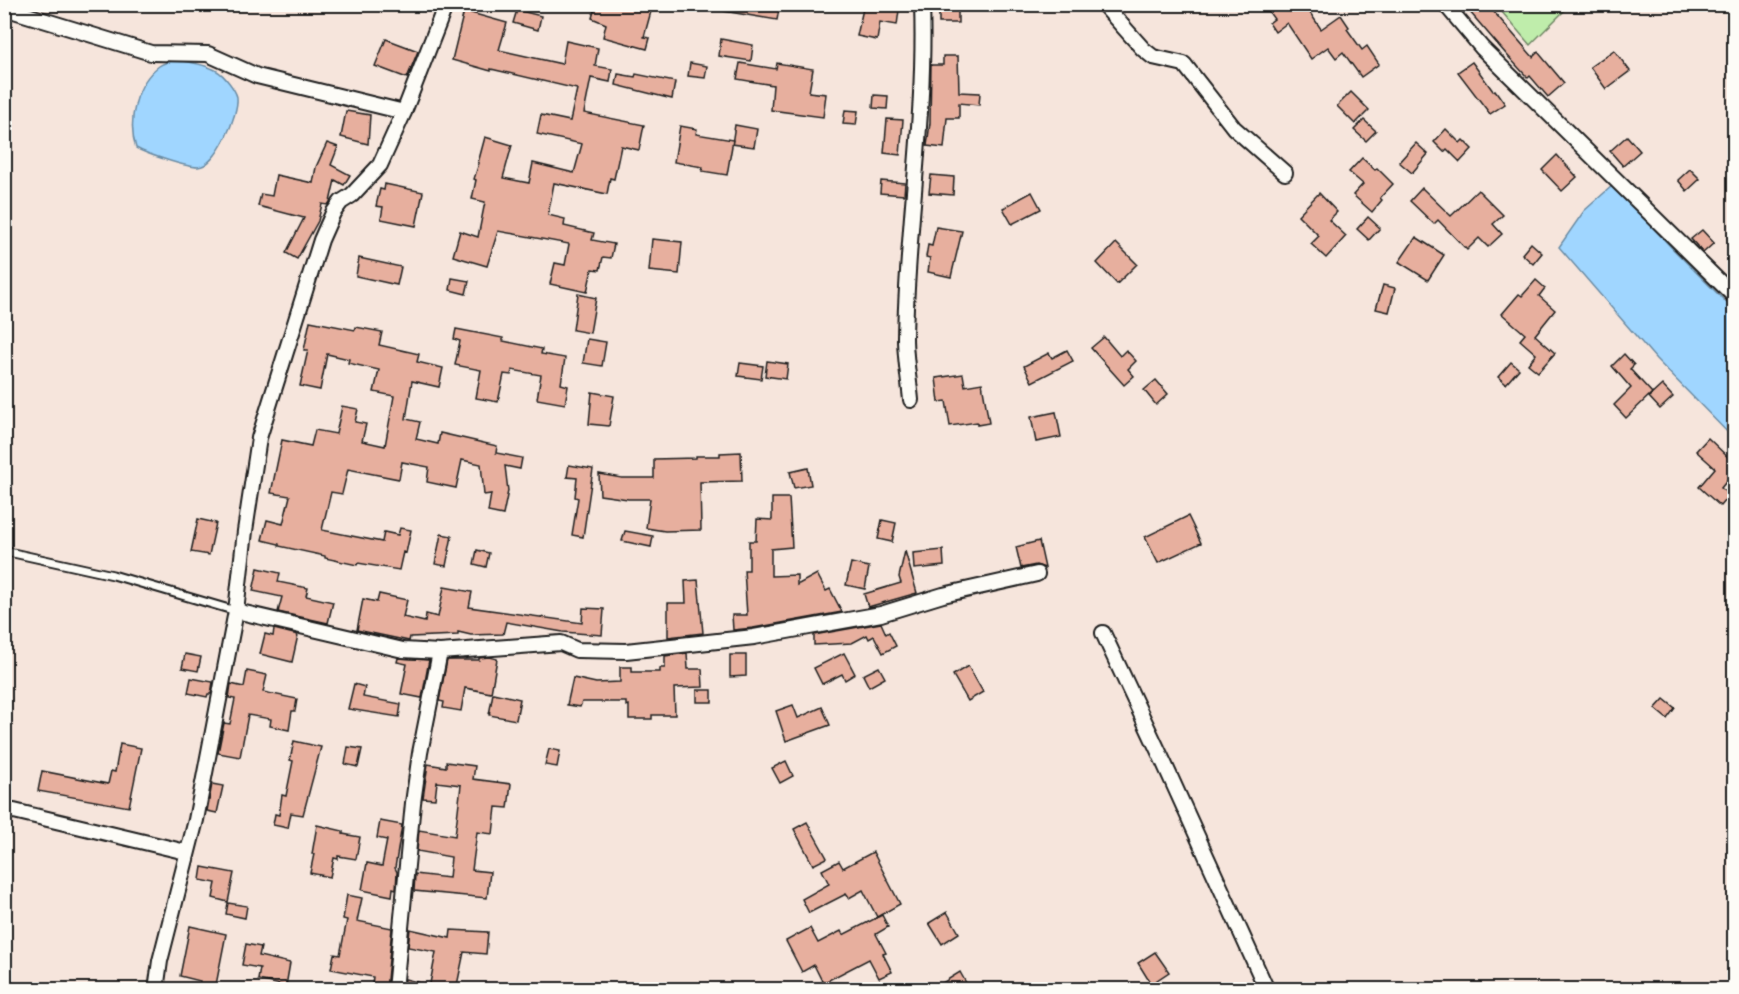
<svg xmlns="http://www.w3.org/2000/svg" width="1739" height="994" viewBox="0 0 1739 994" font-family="'Architects Daughter',sans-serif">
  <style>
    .green { fill: #bfedab; stroke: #6e8464; stroke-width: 1.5 }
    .water { fill: #a0d6ff; stroke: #6b8ca4; stroke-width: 1.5 }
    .building { fill: #e7af9e; stroke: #1c1c1c; stroke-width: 1.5 }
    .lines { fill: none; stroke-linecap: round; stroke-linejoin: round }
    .lane-casing { stroke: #1c1c1c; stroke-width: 11 }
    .street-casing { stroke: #1c1c1c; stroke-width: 18 }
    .lane { stroke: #fdfcf7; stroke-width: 7 }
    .street { stroke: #fdfcf7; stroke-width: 14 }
  </style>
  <rect width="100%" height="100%" fill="#f6e5dc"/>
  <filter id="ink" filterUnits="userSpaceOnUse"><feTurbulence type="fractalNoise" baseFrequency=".0167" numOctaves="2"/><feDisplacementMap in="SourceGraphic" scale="12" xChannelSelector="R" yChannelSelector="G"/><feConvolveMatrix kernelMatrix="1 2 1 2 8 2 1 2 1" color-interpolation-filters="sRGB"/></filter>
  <g filter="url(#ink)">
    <polygon class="green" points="1496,5 1570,5 1530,45"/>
    <g class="water">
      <path d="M177 60C189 62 206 64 217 71 224 75 235 89 237 97 239 114 217 166 198 167 186 167 146 154 136 148 127 121 136 83 159 66 164 62 171 61 177 60Z"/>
      <polygon points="1613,185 1671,247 1734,310 1734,439 1656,359 1559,247 1584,211"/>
    </g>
    <g class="building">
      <polygon points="596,4 653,4 644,37 650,38 647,49 603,37 606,24 592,18"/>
      <polygon points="724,4 780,4 777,20 724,11"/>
      <polygon points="864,4 899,10 897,25 880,22 877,40 857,36"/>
      <rect x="939" y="4" width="19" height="19"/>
      <polygon points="1263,4 1304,4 1321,29 1341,15 1349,27 1347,29 1362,50 1367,46 1379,64 1361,77 1343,52 1336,58 1328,47 1311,59 1287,23 1275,32 1269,23 1274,19"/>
      <polygon points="1463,4 1487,4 1533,57 1538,52 1564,83 1548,97 1530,76 1528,78 1506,54"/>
      <polygon points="517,10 541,16 538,30 513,23"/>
      <polygon points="464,11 507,23 499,50 562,64 566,41 598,48 595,66 612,69 610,82 591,78 584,113 644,125 639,150 621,146 614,179 610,178 607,194 554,183 548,215 565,219 564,226 594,233 592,240 614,244 611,258 603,257 600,270 592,269 587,292 550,284 555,263 565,265 569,244 498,231 487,266 453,256 460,231 478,237 485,202 472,199 476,180 474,179 479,163 478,163 485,137 512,145 503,178 529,183 533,163 574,173 582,144 537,134 541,115 570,121 577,89 491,69 491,71 452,60"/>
      <polygon points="386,39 418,51 407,78 375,66"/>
      <polygon points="721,39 753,45 751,61 719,56"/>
      <polygon points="1614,50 1630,71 1606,89 1590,67"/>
      <polygon points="943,56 958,56 959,92 980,93 979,105 959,103 959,118 947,118 944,148 927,146 930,123 931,65 943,65"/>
      <polygon points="1472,62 1493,91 1495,90 1505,104 1490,114 1458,72"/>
      <polygon points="690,63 707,66 705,78 688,76"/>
      <polygon points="740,63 776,69 777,63 813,69 809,92 826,94 823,117 771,110 773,85 737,79"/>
      <polygon points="618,74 635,77 636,74 675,82 672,99 616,85"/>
      <polygon points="1351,92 1369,110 1355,124 1337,106"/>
      <polygon points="874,95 888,96 887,109 873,108"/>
      <polygon points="845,110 858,111 856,125 843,124"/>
      <polygon points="346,111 370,115 368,144 341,137"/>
      <polygon points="887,119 903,120 900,155 884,153"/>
      <polygon points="1364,120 1376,131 1366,141 1354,130"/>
      <polygon points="735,125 757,129 754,147 732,144"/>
      <polygon points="680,126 697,129 696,134 733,140 727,175 702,171 703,167 674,162"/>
      <polygon points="1446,129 1460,143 1463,140 1472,149 1460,162 1447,149 1444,152 1434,142"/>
      <polygon points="1627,136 1640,151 1623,166 1610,151"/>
      <polygon points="327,143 338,147 331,165 350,175 344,185 335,180 330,202 328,205 322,204 318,221 297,259 286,253 304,218 258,206 261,194 272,196 276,175 313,183 316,167"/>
      <polygon points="1416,143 1428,154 1412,173 1399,162"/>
      <polygon points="1557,155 1577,177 1562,191 1542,170"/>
      <polygon points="1362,158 1375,170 1377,168 1393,184 1380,198 1382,200 1372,212 1353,195 1363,184 1349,172"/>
      <polygon points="1690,169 1700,179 1687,191 1678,180"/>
      <polygon points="931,175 954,177 953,195 929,193"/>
      <polygon points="881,181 905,183 904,195 880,193"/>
      <polygon points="385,184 423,192 416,226 381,219 383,207 376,206 380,189 384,190"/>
      <polygon points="1422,188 1451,216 1478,190 1503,215 1493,224 1502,234 1488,247 1479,238 1467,250 1438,220 1434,224 1410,201"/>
      <polygon points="1032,192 1041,209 1012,224 1003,208"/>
      <polygon points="1319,193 1337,212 1329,220 1346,236 1326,258 1311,244 1319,236 1298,215"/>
      <polygon points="1368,217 1380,228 1369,240 1357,229"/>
      <polygon points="936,227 962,231 951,277 928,272 930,258 926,257 928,245 932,246"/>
      <polygon points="1702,230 1714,243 1703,253 1691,239"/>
      <polygon points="1416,237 1444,255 1428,280 1399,262"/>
      <polygon points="652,239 682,242 679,274 649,271"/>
      <polygon points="1116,243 1137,264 1117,284 1097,263"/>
      <polygon points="1531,243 1542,253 1533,264 1522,254"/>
      <polygon points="359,258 401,267 397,285 356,276"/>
      <polygon points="452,278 469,281 466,294 450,290"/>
      <polygon points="1536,280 1545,288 1539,296 1555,310 1535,335 1555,353 1538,372 1528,364 1536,354 1520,340 1525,334 1502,314 1519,294 1522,296"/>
      <polygon points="1383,285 1395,288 1389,312 1376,309"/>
      <polygon points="578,294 596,298 590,333 573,330"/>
      <polygon points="310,321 355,330 356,327 382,332 379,345 419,354 417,362 443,368 439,387 412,381 406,419 420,422 416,439 438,444 440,433 497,446 496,453 522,458 520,469 505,466 508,491 503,515 488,512 491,494 484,495 481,464 462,460 456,488 427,482 429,467 402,462 399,479 348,469 342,494 331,492 322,530 382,542 384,532 398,535 400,528 411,530 406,553 403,552 399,570 358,563 357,565 325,558 325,556 279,546 279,544 262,540 267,520 283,524 290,496 271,493 282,440 311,446 315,430 336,434 342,406 358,409 355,422 366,424 362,441 385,446 394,396 374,392 379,370 348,363 349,359 327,354 320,390 300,386 308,350 304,350"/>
      <polygon points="456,329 503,338 503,341 542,349 541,354 565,358 561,384 568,386 565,404 537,399 541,375 512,370 511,375 504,374 498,402 476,398 481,370 455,365 460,341 454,339"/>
      <polygon points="1104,337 1120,356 1126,350 1136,361 1128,369 1134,376 1124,385 1091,348"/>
      <polygon points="587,339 606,342 602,366 583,363"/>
      <polygon points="1067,350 1073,361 1032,382 1024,366 1049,353 1052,358"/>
      <polygon points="1624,354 1634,365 1630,369 1652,393 1626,418 1614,405 1631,388 1612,366"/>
      <polygon points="767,361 788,364 786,379 765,376"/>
      <polygon points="1511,362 1519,369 1506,384 1498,377"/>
      <polygon points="740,363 763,366 761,379 738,376"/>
      <polygon points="963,374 965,386 982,383 989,423 977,425 977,422 950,426 946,401 939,402 936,378"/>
      <polygon points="1156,380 1168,394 1156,405 1144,390"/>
      <polygon points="1662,385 1673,397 1660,409 1649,397"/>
      <polygon points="592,392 614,396 609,426 589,424"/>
      <polygon points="1056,412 1061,437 1036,442 1031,417"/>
      <polygon points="1708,438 1734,463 1734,472 1721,488 1729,495 1720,506 1699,487 1715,468 1696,451"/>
      <polygon points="741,452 742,481 700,482 701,530 665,531 646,528 650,499 628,499 600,495 599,474 622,478 654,478 654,459 696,458 696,456 720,456 720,453"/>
      <polygon points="569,465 593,469 583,537 572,535 578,498 575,497 577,478 567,477"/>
      <polygon points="808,468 811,485 794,488 790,472"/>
      <polygon points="772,498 789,498 792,547 771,549 771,576 797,575 797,585 817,574 826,591 830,589 842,612 753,628 733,630 732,615 747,615 744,570 749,570 749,541 756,541 757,519 772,520"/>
      <polygon points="1188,516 1201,543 1158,563 1145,537"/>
      <polygon points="198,519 216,523 209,555 191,552"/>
      <polygon points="882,520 896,523 892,542 878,539"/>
      <polygon points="625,531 653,536 651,547 622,541"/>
      <polygon points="441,534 452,536 446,566 435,564"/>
      <polygon points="1039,541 1045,568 1036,565 1021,568 1016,547"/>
      <polygon points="477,550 489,553 486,567 474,564"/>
      <polygon points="943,550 944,566 914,569 913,553"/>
      <polygon points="905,551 917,593 868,607 864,594 901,583 899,577"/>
      <polygon points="851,563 869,567 865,589 846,585"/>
      <polygon points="258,568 280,573 278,582 308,588 306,596 333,602 328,623 278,612 282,597 253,591"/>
      <polygon points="698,580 703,633 668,637 668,603 686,603 685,581"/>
      <polygon points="444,587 472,592 469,607 582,623 583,608 604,609 602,635 563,632 506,622 503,634 471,635 458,632 458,635 410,637 409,641 357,630 363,599 377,602 379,594 407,600 403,617 425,622 426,614 438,617"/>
      <polygon points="881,623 886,634 889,632 896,646 883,653 874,636 869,639 867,635 852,643 814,645 814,635"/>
      <polygon points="274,629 298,635 292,662 260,654 265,634 273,636"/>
      <polygon points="687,653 688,669 702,669 703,687 674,688 675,715 652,715 652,719 629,719 629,705 626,706 626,702 582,702 580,707 567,705 573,678 596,683 620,682 620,667 632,667 632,672 660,672 660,668 665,668 665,656"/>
      <polygon points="844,653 855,674 845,680 842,674 822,684 814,668"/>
      <polygon points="185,654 201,657 198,671 182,668"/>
      <polygon points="730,655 746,655 746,676 730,677"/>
      <polygon points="489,657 497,659 491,693 465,688 461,711 443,708 444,702 439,701 447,660 479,660 479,658"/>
      <polygon points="398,658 429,660 422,698 401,694 407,664 397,662"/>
      <polygon points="968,666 983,692 968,701 953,675"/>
      <polygon points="879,667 885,678 869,687 863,675"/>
      <polygon points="247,671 267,675 263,692 297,699 295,711 292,711 289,730 270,726 271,719 248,715 240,757 218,753 224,723 230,724 235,699 229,698 231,684 244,687"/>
      <polygon points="191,678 213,682 211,694 208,694 207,697 188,693"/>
      <polygon points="354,684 365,687 363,697 401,704 399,717 348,709"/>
      <rect x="697" y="690" width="15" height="12"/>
      <polygon points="493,693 520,699 516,720 489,715"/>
      <polygon points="1664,699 1675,708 1667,719 1655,709"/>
      <polygon points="793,705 798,718 822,707 830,725 786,741 776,711"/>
      <polygon points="294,741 321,747 303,815 291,813 288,828 273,825 275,814 279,815 282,795 286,796 293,761 290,760"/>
      <polygon points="120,744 141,748 129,807 38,791 42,771 108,784 111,771 115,772"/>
      <polygon points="348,747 362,749 358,767 345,764"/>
      <polygon points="549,749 560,751 557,767 545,765"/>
      <polygon points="786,761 793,776 780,783 772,768"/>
      <polygon points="446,762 475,766 473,779 511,784 508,808 496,807 493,834 477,832 472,870 490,872 487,898 414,891 415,874 449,878 451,857 417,851 419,830 455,836 461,785 437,782 435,799 423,798 428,764 446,767"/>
      <polygon points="212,784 223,786 217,813 207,811"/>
      <polygon points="380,821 402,825 395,868 397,872 396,889 393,888 392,896 362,890 367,863 382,866 387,840 377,838"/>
      <polygon points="807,822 827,858 813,865 794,829"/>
      <polygon points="317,825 343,831 343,834 360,837 356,859 338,856 338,859 334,858 330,877 310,873 314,854 312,854"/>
      <polygon points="873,852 900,904 877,917 863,890 849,898 846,894 809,913 802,899 829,884 822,870 839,861 843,868"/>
      <polygon points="202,867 234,873 228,902 213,898 216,883 200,880"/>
      <polygon points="347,895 362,898 357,921 392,928 386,990 371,990 373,977 331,969 334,954 340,955 347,920 343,919"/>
      <polygon points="228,903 247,906 245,918 226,914"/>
      <polygon points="947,912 959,933 942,944 929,923"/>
      <polygon points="882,915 888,927 876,934 886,953 883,954 892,972 879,978 869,959 823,983 814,965 802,972 786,941 810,928 818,943 841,931 843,935"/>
      <polygon points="190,926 226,934 215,990 199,988 200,981 180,976"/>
      <polygon points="410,929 450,938 451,930 488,932 486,954 464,952 456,990 404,990 405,979 429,985 429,989 436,952 408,947"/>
      <polygon points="246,944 261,947 259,956 290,963 286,986 258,980 260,968 242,965"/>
      <polygon points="1155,952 1169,972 1151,984 1138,963"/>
      <polygon points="960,972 970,990 931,990"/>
    </g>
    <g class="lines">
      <g class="lane-casing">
        <polyline id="lane" points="4,551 113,575 236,611"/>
      </g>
      <g class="street-casing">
        <g id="street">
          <polyline points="1103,4 1143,49 1153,57 1184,64 1234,128 1285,173"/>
          <polyline points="1445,4 1482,48 1734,296"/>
          <polyline points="4,8 151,53 208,54 257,76 404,112"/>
          <path d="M911 400C909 379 905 358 905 337 907 226 926 115 922 4"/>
          <polyline points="236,611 403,650 440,652 561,643 577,650 626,651 754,637 881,614 943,595 1037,574"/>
          <polyline points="1103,633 1164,763 1267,990"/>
          <polyline points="4,812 14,811 186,852"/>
          <polyline points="156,990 160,961 196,820 236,611 245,531 259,438 321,240 333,213 341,202 352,195 380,165 404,112 446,4"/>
          <polyline points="395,990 413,803 420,753 440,652"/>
        </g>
      </g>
      <use href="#lane" class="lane"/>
      <use href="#street" class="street"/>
    </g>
  </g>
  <rect width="1739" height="994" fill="none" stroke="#fdfcf7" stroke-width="24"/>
  <rect x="12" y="12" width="1715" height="970" fill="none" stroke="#1c1c1c" stroke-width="2" filter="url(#ink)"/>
</svg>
